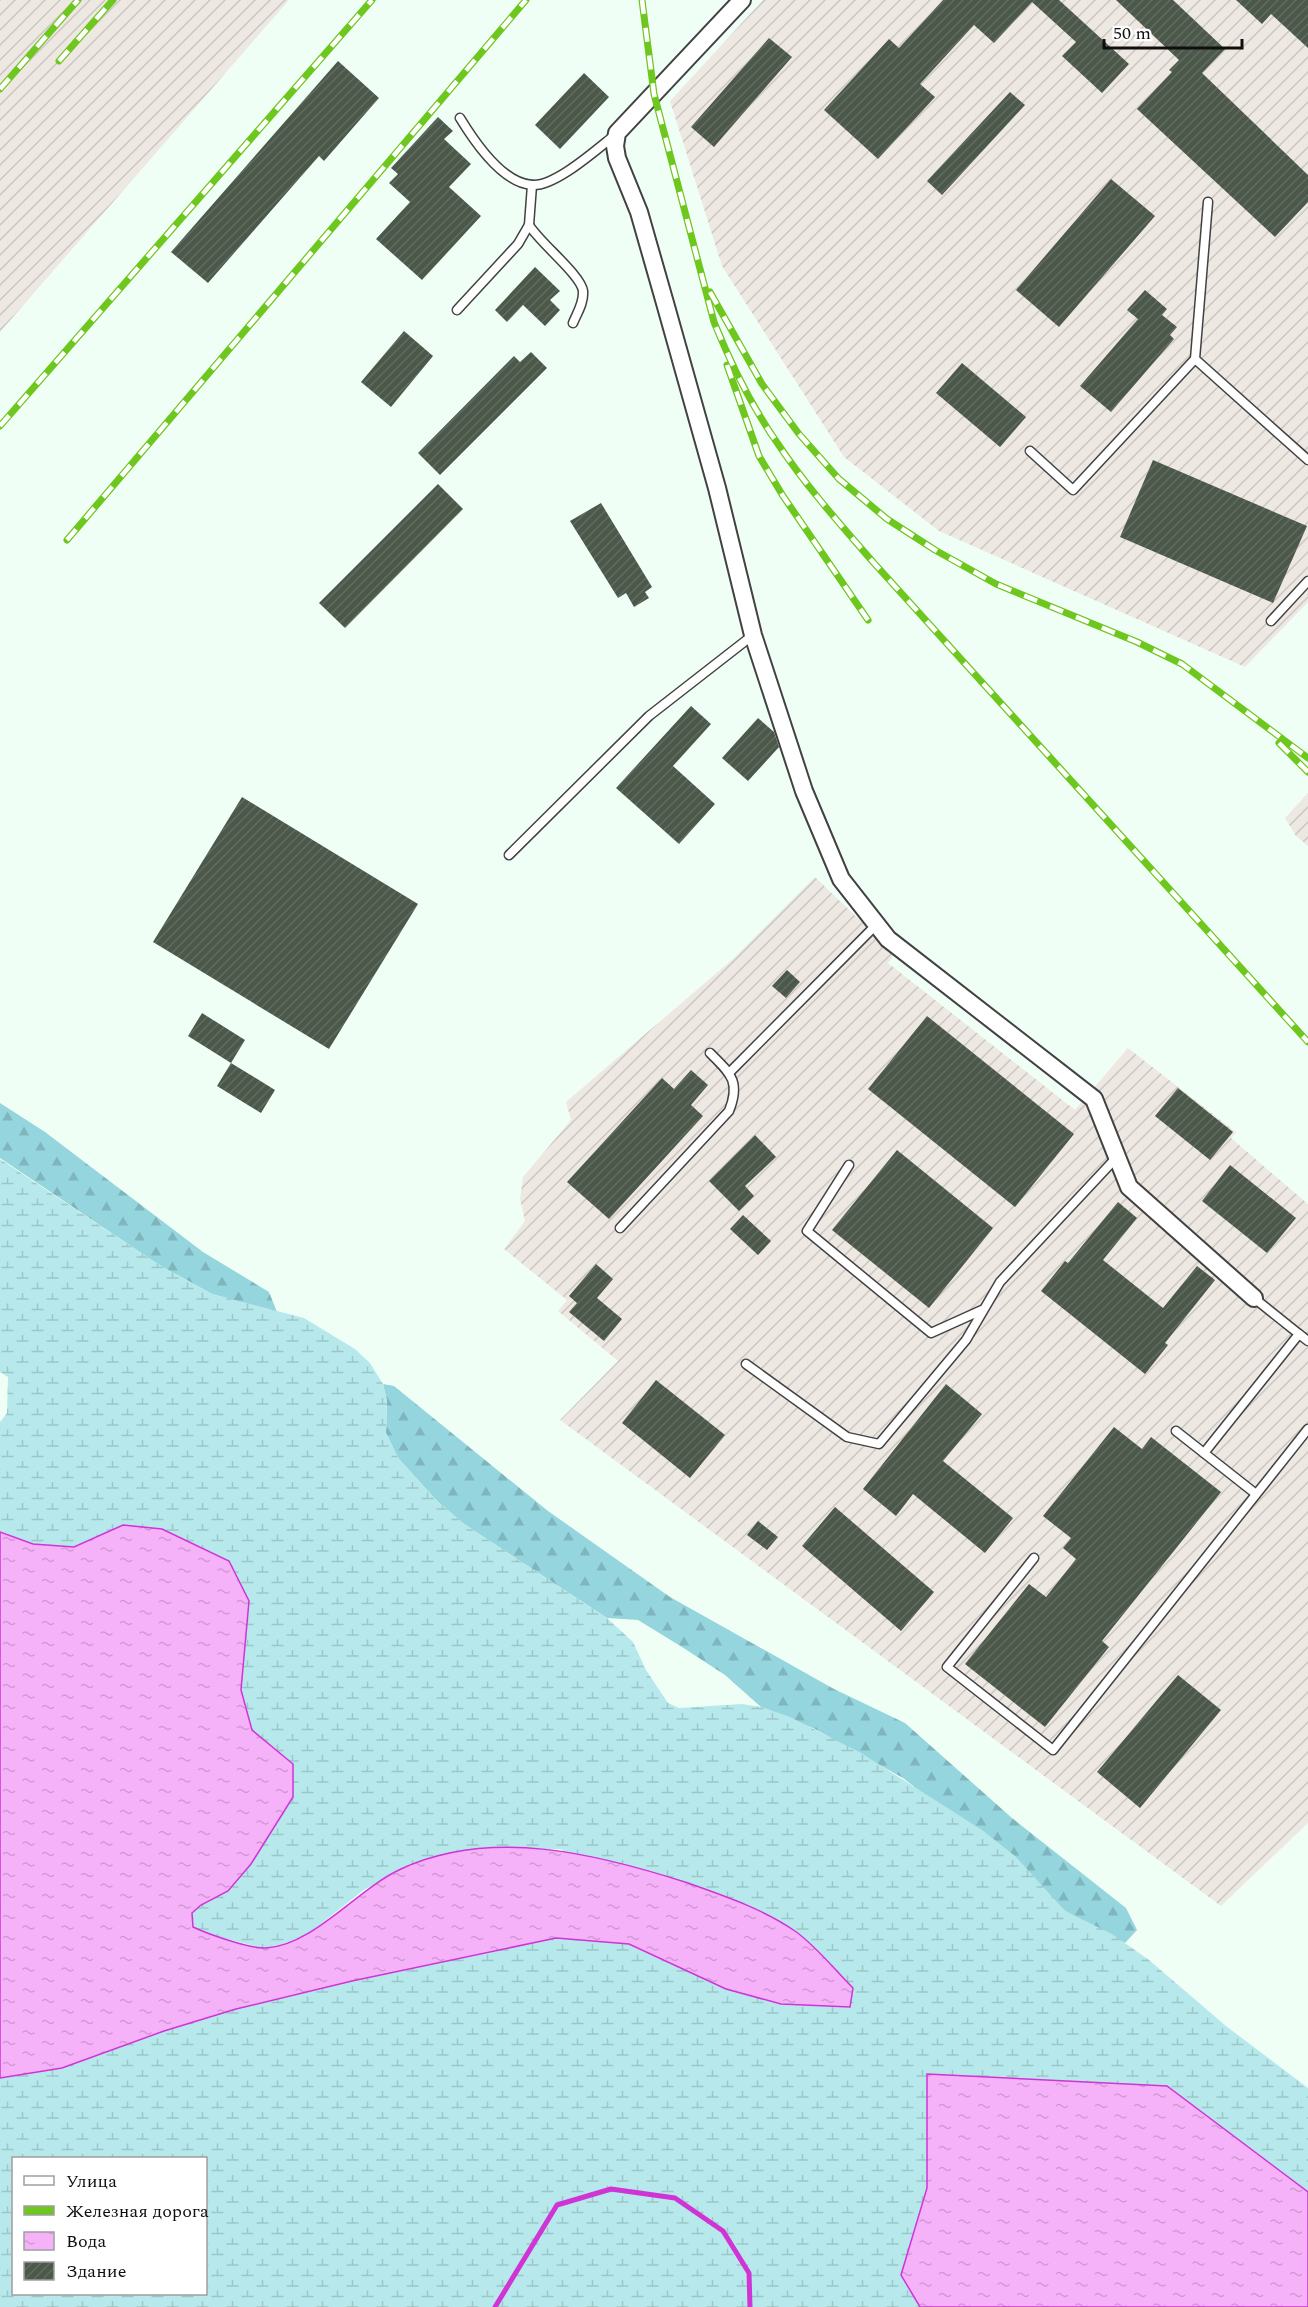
<svg xmlns="http://www.w3.org/2000/svg" width="1308" height="2307" viewBox="0 0 1308 2307" font-family="Spectral,serif">
  <style>
    .industrial { fill: url(#industrial-furrows) }
    .forest { fill: url(#forest-firs) }
    .wetland { fill: url(#wetland-marsh); fill-rule: evenodd }
    .water { fill: url(#water-ripples); stroke: #d034d5; stroke-width: 1.5 }
    .lines { fill: none; stroke-linecap: round; stroke-linejoin: round }
    .stream { stroke: #d034d5; stroke-width: 5 }
    .building { fill: url(#building-hatch) }
    .service-casing { stroke: #424242; stroke-width: 11 }
    .minor-casing { stroke: #424242; stroke-width: 20 }
    .service { stroke: #fff; stroke-width: 8 }
    .minor { stroke: #fff; stroke-width: 16 }
    .rail-casing { stroke: #6ec71e; stroke-width: 7 }
    .rail { stroke: #fff; stroke-width: 4.5; stroke-dasharray: 14; stroke-linecap: butt }
  </style>
  <defs>
    <pattern id="industrial-furrows" width="10" height="10" patternUnits="userSpaceOnUse" patternTransform="scale(1.5)"><rect width="10" height="10" fill="#eee8e3"/><path d="M-1 1l2-2M0 10L10 0M9 11l2-2" fill="none" stroke="#cbc6c2"/></pattern>
    <pattern id="forest-firs" width="22" height="20" patternUnits="userSpaceOnUse" patternTransform="scale(1.5)"><rect width="22" height="20" fill="#95d5de"/><path d="M5 1l3.5 6h-7zM16 11l3.5 6h-7z" fill="#7fb6bd"/></pattern>
    <pattern id="wetland-marsh" width="20" height="14" patternUnits="userSpaceOnUse" patternTransform="scale(1.5)"><rect width="20" height="14" fill="#b7e9ec"/><path d="M1 5h8M5 5V1M11 12h8M15 12V8" fill="none" stroke="#9cc7c9"/></pattern>
    <pattern id="water-ripples" width="26" height="14" patternUnits="userSpaceOnUse" patternTransform="scale(1.5)"><rect width="26" height="14" fill="#f6b2f9"/><path d="M2 4q2-2 4 0t4 0M15 11q2-2 4 0t4 0" fill="none" stroke="#d298d4"/></pattern>
    <pattern id="building-hatch" width="6" height="6" patternUnits="userSpaceOnUse" patternTransform="scale(1.5)"><rect width="6" height="6" fill="#4b584a"/><path d="M-1 1l2-2M0 6l6-6M5 7l2-2" fill="none" stroke="#616b60"/></pattern>
  </defs>
  <rect width="100%" height="100%" fill="#f0fff6"/>
  <g class="industrial">
    <polygon points="0,0 289,0 0,332"/>
    <polygon points="763,0 1308,0 1308,602 1245,667 939,531 844,457 722,266 670,101"/>
    <polygon points="1308,793 1308,846 1296,836 1285,818"/>
    <polygon points="815,877 895,954 888,963 1075,1110 1128,1048 1236,1132 1231,1138 1308,1204 1308,1823 1221,1906 560,1420 618,1361 558,1311 567,1300 504,1249 525,1221 520,1199 523,1177 571,1120 566,1102 734,958"/>
  </g>
  <g class="forest">
    <polygon points="0,1103 45,1132 203,1252 269,1292 277,1312 212,1294 159,1265 0,1158"/>
    <polygon points="383,1384 394,1386 548,1511 670,1597 834,1689 905,1723 1012,1818 1126,1908 1137,1930 1125,1943 1065,1911 1037,1882 903,1778 815,1729 761,1707 725,1675 682,1647 638,1620 607,1618 464,1524 437,1501 398,1458 386,1433 387,1401"/>
  </g>
  <path class="wetland" d="M0 1159 159 1265 212 1294 304 1318 355 1349 370 1363 383 1384 387 1401 386 1433 398 1458 437 1501 464 1524 607 1618 633 1642 646 1670 668 1703 679 1708 742 1704 761 1707 790 1717 861 1753 982 1830 1015 1856 1065 1911 1112 1934 1149 1960 1226 2026 1308 2088V2192L1282 2174 1033 2082 927 2074V2188L901 2275 920 2307H0V2078L62 2068 164 2031 236 2009 352 1981 556 1938 629 1944 726 1989 561 1849H490L450 1854 365 1889 304 1937 266 1949 211 1935 193 1927 192 1914 201 1905 228 1891 293 1764 252 1730 241 1690 249 1601 123 1525 74 1547 33 1544 0 1532V1422L7 1413 8 1377 0 1372ZM14 2158H206V2294H14Z"/>
  <g class="water">
    <path d="M123 1525 162 1529 229 1561 249 1601 241 1690 252 1730 293 1764V1797L251 1864 228 1891 201 1905 192 1913 193 1927C208 1934 250 1949 266 1948 314 1945 357 1889 401 1869 492 1827 598 1854 688 1883 725 1896 763 1909 795 1931 816 1946 835 1970 853 1988L850 2007 781 2004 726 1989 629 1944 556 1938 352 1981 236 2009 164 2031 62 2068 0 2078V1532L33 1544 74 1547Z"/>
    <polygon points="927,2074 1167,2086 1308,2192 1308,2307 920,2307 901,2275 927,2188"/>
  </g>
  <g class="lines">
    <polyline class="stream" points="495,2307 557,2205 611,2189 675,2198 723,2231 749,2273 750,2307"/>
  </g>
  <g class="building">
    <polygon points="943,0 1059,0 1129,64 1102,93 1062,56 1076,42 1032,2 994,43 974,25 920,84 935,97 878,159 824,110 889,39 899,48"/>
    <polygon points="1116,0 1173,0 1225,49 1202,73 1308,175 1308,202 1275,237 1137,109 1172,72 1169,70 1179,60"/>
    <polygon points="1236,0 1308,0 1308,48 1271,14 1262,24"/>
    <polygon points="769,38 792,57 714,147 691,127"/>
    <polygon points="338,61 379,98 324,161 319,156 208,283 171,252"/>
    <polygon points="584,73 609,97 560,149 535,125"/>
    <polygon points="1010,92 1025,105 942,195 927,181"/>
    <polygon points="438,117 453,131 444,139 471,164 449,187 481,216 422,280 376,239 410,202 389,183 398,174 391,168"/>
    <polygon points="1111,179 1155,216 1059,327 1016,290"/>
    <polygon points="535,267 560,291 550,300 560,310 545,326 523,305 507,322 495,310"/>
    <polygon points="1145,290 1167,309 1162,315 1177,327 1170,335 1174,339 1111,412 1080,386 1138,319 1127,310"/>
    <polygon points="404,331 433,356 391,407 361,382"/>
    <polygon points="531,352 547,368 440,475 418,453 514,356 520,362"/>
    <polygon points="962,363 1026,417 1000,447 936,393"/>
    <polygon points="1153,460 1307,526 1273,603 1120,537"/>
    <polygon points="438,484 463,509 345,628 319,603"/>
    <polygon points="601,503 652,587 645,592 649,598 634,607 626,593 618,598 570,521"/>
    <polygon points="691,706 711,724 673,766 715,804 679,844 616,788"/>
    <polygon points="758,718 774,732 779,747 748,781 722,758"/>
    <polygon points="242,797 418,904 329,1049 153,942"/>
    <polygon points="787,970 800,982 786,998 772,986"/>
    <polygon points="202,1013 245,1040 231,1063 188,1036"/>
    <polygon points="927,1016 1074,1134 1015,1207 868,1089"/>
    <polygon points="231,1063 275,1090 261,1113 217,1086"/>
    <polygon points="691,1070 708,1085 691,1105 703,1116 609,1219 567,1182 662,1078 674,1089"/>
    <polygon points="1178,1088 1233,1132 1210,1160 1155,1116"/>
    <polygon points="755,1135 776,1157 745,1186 754,1196 739,1211 709,1181"/>
    <polygon points="897,1150 993,1228 929,1308 832,1230"/>
    <polygon points="1230,1165 1296,1218 1267,1253 1202,1201"/>
    <polygon points="1118,1202 1137,1218 1103,1260 1163,1308 1197,1266 1215,1280 1165,1343 1168,1345 1145,1374 1041,1291 1065,1261 1068,1263"/>
    <polygon points="743,1215 771,1241 758,1255 730,1229"/>
    <polygon points="596,1264 613,1279 597,1298 622,1319 604,1341 569,1312 577,1303 569,1296"/>
    <polygon points="656,1380 725,1435 690,1478 622,1423"/>
    <polygon points="946,1384 982,1414 943,1461 1013,1518 985,1553 913,1494 896,1516 863,1489"/>
    <polygon points="1114,1427 1142,1449 1151,1437 1221,1492 1102,1641 1109,1647 1045,1727 965,1664 1029,1584 1046,1597 1076,1559 1063,1548 1071,1538 1043,1516"/>
    <polygon points="835,1507 934,1592 901,1631 802,1546"/>
    <polygon points="758,1521 778,1537 767,1550 747,1535"/>
    <polygon points="1178,1675 1221,1710 1140,1808 1097,1772"/>
  </g>
  <g class="lines">
    <g class="service-casing">
      <g id="service">
        <path d="M460 118C474 141 502 183 532 185 555 187 597 149 615 135"/>
        <polyline points="1208,202 1195,359 1308,460"/>
        <path d="M529 225C540 243 581 275 583 291 584 303 577 313 573 323"/>
        <polyline points="457,310 518,244 529,225 532,185"/>
        <polyline points="1030,451 1073,490 1195,359"/>
        <polyline points="1271,621 1308,581"/>
        <polyline points="509,855 649,716 753,635"/>
        <polyline points="730,1072 876,925"/>
        <polyline points="849,1165 807,1231 931,1333 982,1310"/>
        <path d="M620 1228 729 1111C741 1081 730 1073 710 1053"/>
        <polyline points="1299,1334 1308,1341"/>
        <polyline points="746,1364 847,1437 879,1444 966,1340 1000,1282 1116,1158"/>
        <polyline points="1176,1431 1256,1494"/>
        <polyline points="1204,1453 1299,1334 1254,1298"/>
        <polyline points="1034,1558 947,1667 1053,1750 1308,1429"/>
      </g>
    </g>
    <g class="minor-casing">
      <polyline id="minor" points="742,0 617,133 615,146 617,158 639,212 665,303 717,488 753,635 804,791 841,879 888,939 1094,1099 1129,1187 1254,1298"/>
    </g>
    <use href="#service" class="service"/>
    <use href="#minor" class="minor"/>
    <g class="rail-casing">
      <g id="rail">
        <path d="M642 0 654 94 714 322C731 364 752 407 778 444 806 486 840 524 873 562L1308 1042"/>
        <polyline points="59,61 113,0"/>
        <polyline points="0,89 78,0"/>
        <polyline points="710,292 762,384 799,434 839,479 887,519 935,550 996,584 1137,642 1182,664 1308,758"/>
        <polyline points="727,365 759,456 783,496 868,620"/>
        <polyline points="0,426 372,0"/>
        <polyline points="67,540 526,0"/>
        <polyline points="1279,743 1308,772"/>
      </g>
    </g>
    <use href="#rail" class="rail"/>
  </g>
  <rect x="12" y="2157" width="195" height="138" fill="#ffffff" stroke="#9f9f9f" stroke-width="1.5"/>
  <rect x="24" y="2176" width="30" height="9" fill="#ffffff" stroke="#9f9f9f" stroke-width="1.5"/>
  <text x="66" y="2187" font-size="18" fill="#0f0f0f">Улица</text>
  <rect x="24" y="2206" width="30" height="9" fill="#6ec71e" stroke="#9f9f9f" stroke-width="1.5"/>
  <text x="66" y="2217" font-size="18" fill="#0f0f0f">Железная дорога</text>
  <rect x="24" y="2232" width="30" height="18" fill="url(#water-ripples)" stroke="#9f9f9f" stroke-width="1.5"/>
  <text x="66" y="2247" font-size="18" fill="#0f0f0f">Вода</text>
  <rect x="24" y="2262" width="30" height="18" fill="url(#building-hatch)" stroke="#9f9f9f" stroke-width="1.5"/>
  <text x="66" y="2277" font-size="18" fill="#0f0f0f">Здание</text>
  <path d="M1104 39v9h138v-9" fill="none" stroke="#0f0f0f" stroke-width="3"/>
  <text x="1113" y="39" font-size="18" fill="#0f0f0f" stroke="#ffffff" stroke-width="4.5" paint-order="stroke">50 m</text>
</svg>
